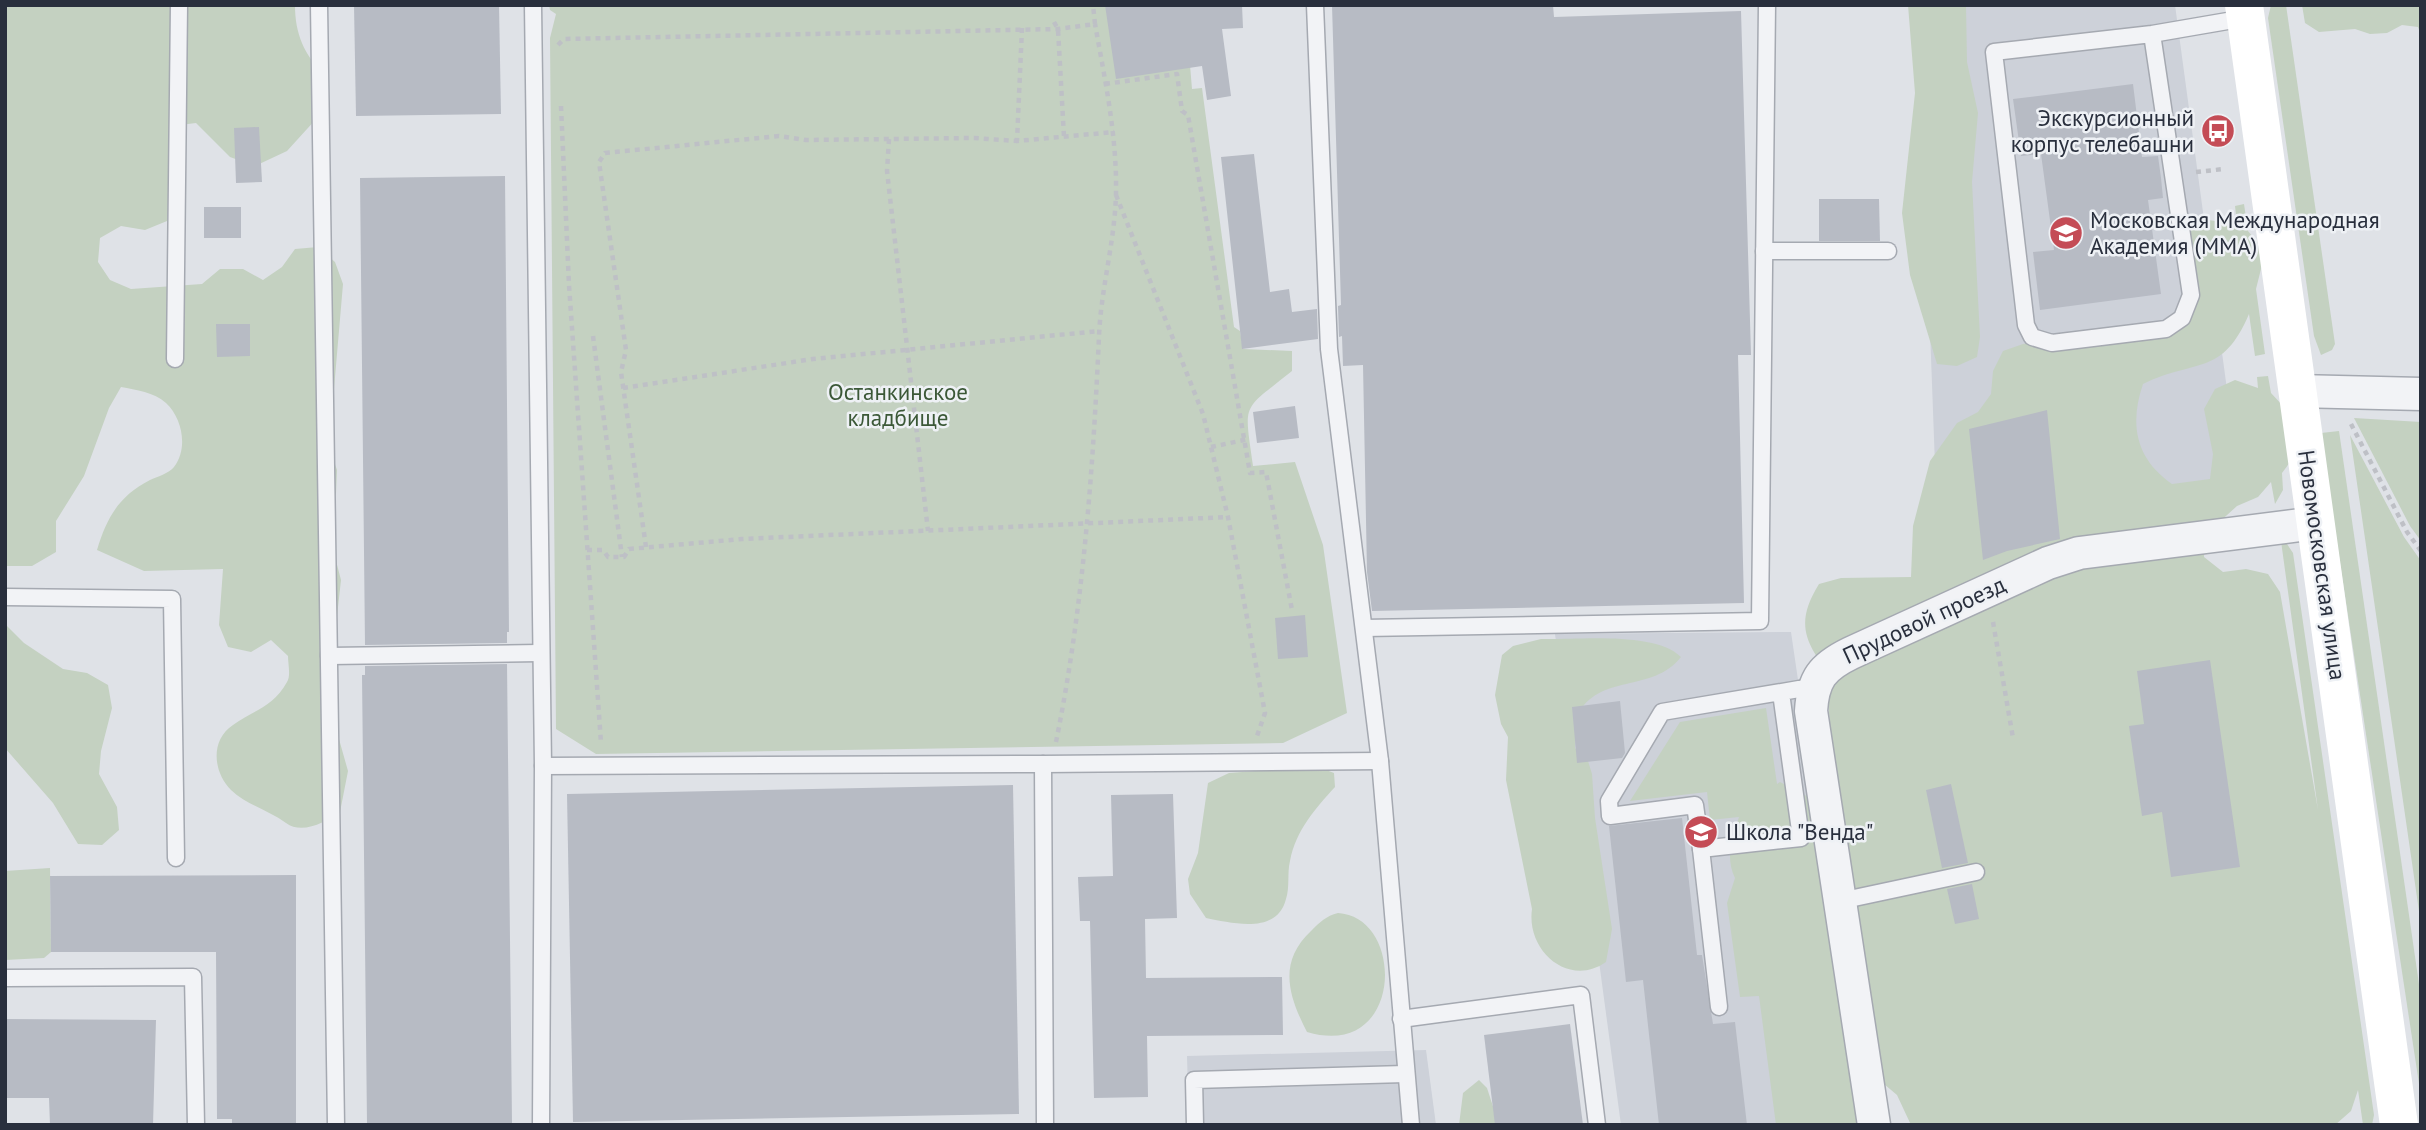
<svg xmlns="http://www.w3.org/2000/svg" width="2426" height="1130" viewBox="0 0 2426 1130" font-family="'PT Sans',sans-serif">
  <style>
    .built { fill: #cdd1d9 }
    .green { fill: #c4d1c1 }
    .building { fill: #b7bbc4 }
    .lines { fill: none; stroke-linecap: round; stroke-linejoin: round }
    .lane-casing { stroke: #a5a9b1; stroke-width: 19 }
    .street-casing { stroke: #a5a9b1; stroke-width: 35 }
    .path { stroke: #bec0c6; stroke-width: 4.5; stroke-dasharray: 5 5; stroke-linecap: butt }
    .lane { stroke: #f2f3f6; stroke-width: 16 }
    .street { stroke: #f2f3f6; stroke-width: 32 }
    .secondary { stroke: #fff; stroke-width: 38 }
    .labels { text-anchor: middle; stroke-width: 5; stroke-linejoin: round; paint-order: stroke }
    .poi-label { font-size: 23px; fill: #292f3d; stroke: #eef1f5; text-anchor: start }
    .park-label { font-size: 23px; fill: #3b5837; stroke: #eef1f5 }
    .street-label { font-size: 23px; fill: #292f3d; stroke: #eef1f5 }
  </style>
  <rect width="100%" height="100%" fill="#dfe2e7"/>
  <g class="built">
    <polygon points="1918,5 2175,5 2241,493 1939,573"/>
    <polygon points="1791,632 1863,1125 1621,1125 1555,634"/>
    <polygon points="1426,1050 1436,1125 1189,1125 1187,1056"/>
  </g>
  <g class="green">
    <path d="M5 5H295C295 34 304 54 324 75L317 118 287 151 255 166 230 157 196 123 172 126V185L167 221 145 230 121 226 100 238 98 262 110 280 131 289 202 284 220 269H243L263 280 282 267 295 249 318 247 335 262 343 284 329 447 337 470 336 493 327 514 323 537 335 557 341 580 334 643 335 725 348 771 340 812C326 822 302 835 286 823 268 810 247 805 231 790 213 772 210 740 233 725 254 710 273 707 287 682 291 676 288 664 288 656L271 640 251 652 228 647 219 625 223 569 144 571 97 550C107 517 119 496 150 480 157 477 169 473 174 467 188 449 183 419 166 403 154 392 136 390 121 387L109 408 84 476 56 521V552L32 566H5Z"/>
    <path d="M549 5H1185L1192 89 1202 88 1234 327 1240 331 1243 349 1292 351V371C1241 412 1244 401 1253 466L1295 462 1323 545 1347 713 1283 743 596 754 556 729 550 38 556 14 550 10Z"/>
    <polygon points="1908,5 1966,5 1967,62 1978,113 1972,182 1980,337 1977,357 1957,366 1937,364 1910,275 1902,213 1915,93"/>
    <polygon points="2271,5 2286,5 2335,344 2332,350 2321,355 2314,336 2268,18"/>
    <polygon points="2302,5 2421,5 2421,36 2418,27 2402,25 2387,33 2370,34 2355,29 2319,32 2305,23"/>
    <path d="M2244 204 2248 231 2258 243 2262 265 2256 289 2265 354 2255 356 2249 314C2222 377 2197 358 2143 384 2129 425 2136 459 2172 484L2210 479 2213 454 2204 409 2215 389 2235 380 2258 388 2257 377 2268 376 2271 393 2284 407 2299 450 2282 473 2283 490 2275 504 2271 482 2258 497 2237 506 2205 535 2204 557 2223 572 2246 569 2268 574 2280 592 2318 810 2281 541 2287 544 2293 553 2374 1115 2372 1125H2363L2358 1090 2351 1111 2335 1125H1911L1897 1095 1871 1073 1862 1125H1776L1759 996 1740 997 1727 903 1735 878C1725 857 1732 839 1739 817L1710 820 1707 792 1630 801 1680 722 1766 708 1777 784 1780 782 1818 802 1836 795 1828 701 1833 680C1807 644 1793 626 1819 584L1841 578 1911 577 1913 526 1930 461 1957 423 1978 412 1991 394 1993 371 2003 351 2023 344 2089 334H2135L2175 318 2185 297 2180 229 2201 219 2237 224 2235 206Z"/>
    <polygon points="2354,418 2421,422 2421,541 2410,526"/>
    <polygon points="2339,431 2421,998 2421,1097 2322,444 2321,433"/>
    <polygon points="2350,435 2404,537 2421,561 2421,925"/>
    <polygon points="5,624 24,643 63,669 87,673 108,685 112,708 101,751 99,774 117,807 119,830 102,845 78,844 53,803 5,748"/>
    <path d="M1541 639C1577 640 1655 631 1681 657 1652 694 1599 672 1577 716 1573 724 1576 739 1575 748L1588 761 1592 774 1595 818 1612 929 1606 962C1569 988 1526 951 1532 909L1506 780 1508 737 1501 724 1495 695 1502 655 1513 646Z"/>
    <path d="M1294 768H1321L1334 773 1335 787C1315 809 1296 830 1290 861 1287 873 1290 887 1286 899 1277 935 1232 923 1206 918L1190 894 1188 879 1198 853 1208 783 1229 773Z"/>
    <polygon points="50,868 51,952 44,958 5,960 5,871"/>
    <path d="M1338 913C1406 917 1404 1061 1307 1032 1288 995 1278 962 1311 931 1320 922 1326 916 1338 913Z"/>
    <polygon points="1479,1080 1487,1088 1499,1125 1459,1125 1463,1093"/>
  </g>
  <g class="building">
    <polygon points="354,5 499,5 501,114 356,116"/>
    <polygon points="1105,5 1242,5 1243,28 1222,29 1231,96 1207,100 1202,66 1116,79"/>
    <polygon points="1332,5 1553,5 1554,17 1741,11 1751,355 1738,355 1744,603 1372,611 1367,572 1363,365 1343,366 1342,336 1339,337 1338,306 1341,305"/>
    <polygon points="2133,84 2142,157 2158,156 2161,178 2163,198 2148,200 2161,294 2040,310 2033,252 2054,250 2041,154 2021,156 2013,99"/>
    <polygon points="259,127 262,182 236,183 234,128"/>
    <polygon points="1254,154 1270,292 1289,289 1292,312 1317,309 1318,339 1242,349 1221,157"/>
    <polygon points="505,176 509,632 507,632 507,643 365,645 360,178"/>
    <polygon points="1819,199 1879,199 1880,241 1819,241"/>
    <rect x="204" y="207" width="37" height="31"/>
    <polygon points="216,324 250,324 250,356 217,357"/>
    <polygon points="1295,406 1299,438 1257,443 1253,412"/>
    <polygon points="2047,410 2060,539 2007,551 1983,560 1969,429"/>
    <polygon points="1305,615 1308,657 1278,659 1275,618"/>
    <polygon points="2210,660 2240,867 2171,877 2162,812 2142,816 2129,726 2144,724 2137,671"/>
    <polygon points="507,664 512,1123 367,1124 362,675 365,675 365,666"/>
    <polygon points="1620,701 1625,753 1622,758 1577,763 1572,707"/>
    <polygon points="1951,784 1968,863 1942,868 1926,790"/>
    <polygon points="1013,785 1019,1114 573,1122 567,794"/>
    <polygon points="1173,794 1177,918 1145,919 1146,978 1282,977 1283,1035 1147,1036 1148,1097 1094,1098 1090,921 1080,921 1078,877 1113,876 1111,795"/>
    <polygon points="1682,818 1697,955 1702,955 1713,1024 1735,1022 1747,1125 1659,1125 1643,980 1626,982 1609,826"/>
    <polygon points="296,875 296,1125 232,1125 232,1119 217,1119 216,952 51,952 50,876"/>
    <polygon points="1972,884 1979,919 1955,924 1947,889"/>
    <polygon points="5,1019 156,1020 153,1125 50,1125 49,1098 6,1098"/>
    <polygon points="1570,1024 1583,1125 1495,1125 1484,1035"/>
  </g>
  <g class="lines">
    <g class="lane-casing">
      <g id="lane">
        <polyline points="319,5 336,1125"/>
        <polyline points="533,5 543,766 541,1125"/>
        <polyline points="1315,5 1329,349 1380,761 1411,1125"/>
        <polyline points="2152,34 2191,295 2182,318 2166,329 2052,343 2032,337 2026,325 1994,52 2152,34 2245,18"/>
        <polyline points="1764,251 1888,251"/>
        <polyline points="175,359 179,5"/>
        <polyline points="5,597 172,599 176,858"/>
        <polyline points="1364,628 1760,621 1767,5"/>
        <polyline points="329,656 539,653"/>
        <polyline points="1781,693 1801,838 1701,849 1695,805 1610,816 1609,801 1662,712 1799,689 1812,688"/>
        <polyline points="1043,764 1380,761"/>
        <polyline points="543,766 1043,764 1045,1125"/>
        <polyline points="1701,849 1719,1007"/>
        <polyline points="1840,901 1976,872"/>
        <polyline points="5,978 193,977 196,1125"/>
        <polyline points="1401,1019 1581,995 1597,1125"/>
        <polyline points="1195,1125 1194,1080 1405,1074"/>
      </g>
    </g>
    <g class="street-casing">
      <g id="street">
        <polyline points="2297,391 2421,394"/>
        <path d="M1874 1125 1811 711C1813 679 1822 667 1851 653L2048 563 2079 553 2316 523"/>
      </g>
    </g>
    <g class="path">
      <polyline points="1054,22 1058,29 1064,137"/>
      <polyline points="1022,28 1017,141 1114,132"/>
      <polyline points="558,45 564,39 1058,29 1095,24 1093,5"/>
      <polyline points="1105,84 1177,74 1182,111 1188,115 1250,473 1266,472 1292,610"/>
      <polyline points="561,106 569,285 601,743"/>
      <polyline points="889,139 887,171 928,531"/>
      <polyline points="2196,172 2224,169"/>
      <polyline points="1116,195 1203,414 1228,517 1265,713 1256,739"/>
      <polyline points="593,336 622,557"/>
      <polyline points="623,388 813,359 1099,331"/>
      <polyline points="2351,424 2407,532 2421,551"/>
      <polyline points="1211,447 1249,439"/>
      <polyline points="646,547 621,372 626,350 599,162 605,153 779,136 806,140 974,138 1017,141"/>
      <polyline points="587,550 603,550 608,557 624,557 629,549 742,539 1228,517"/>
      <polyline points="1993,622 2013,738"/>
      <path d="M1056 742C1083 609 1093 471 1099 336 1101 288 1115 241 1116 193 1117 136 1105 80 1095 24"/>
    </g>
    <use href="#lane" class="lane"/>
    <use href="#street" class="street"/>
    <polyline class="secondary" points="2244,5 2399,1125"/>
  </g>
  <defs>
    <g id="bus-disc" transform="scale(1.75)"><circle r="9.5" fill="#c44c56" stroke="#eef1f5"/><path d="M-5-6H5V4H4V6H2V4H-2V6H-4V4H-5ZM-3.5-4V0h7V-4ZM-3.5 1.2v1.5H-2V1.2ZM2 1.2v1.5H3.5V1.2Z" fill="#fff"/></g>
    <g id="university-disc" transform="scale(1.75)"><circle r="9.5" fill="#c44c56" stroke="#eef1f5"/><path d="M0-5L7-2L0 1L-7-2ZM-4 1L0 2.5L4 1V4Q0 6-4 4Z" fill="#fff"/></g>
    <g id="school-disc" transform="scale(1.75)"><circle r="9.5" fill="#c44c56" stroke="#eef1f5"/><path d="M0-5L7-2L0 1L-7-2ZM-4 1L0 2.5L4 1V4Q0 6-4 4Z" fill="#fff"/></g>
  </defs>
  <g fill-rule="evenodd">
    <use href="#bus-disc" x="2218" y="131"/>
    <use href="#university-disc" x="2066" y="233"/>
    <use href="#school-disc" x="1701" y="832"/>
  </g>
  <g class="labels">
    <g class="poi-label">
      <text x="2194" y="126" text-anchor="end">Экскурсионный<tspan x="2194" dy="26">корпус телебашни</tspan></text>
      <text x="2090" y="228">Московская Международная<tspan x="2090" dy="26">Академия (ММА)</tspan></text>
      <text x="1726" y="840">Школа "Венда"</text>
    </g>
    <g class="park-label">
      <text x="898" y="400">Останкинское<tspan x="898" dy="26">кладбище</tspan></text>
    </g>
    <g class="street-label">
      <text transform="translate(2322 565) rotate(82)" y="8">Новомосковская улица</text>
      <text transform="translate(1924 620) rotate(-25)" y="8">Прудовой проезд</text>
    </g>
  </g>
  <rect width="2426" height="1130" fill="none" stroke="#292f3d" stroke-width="14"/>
</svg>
